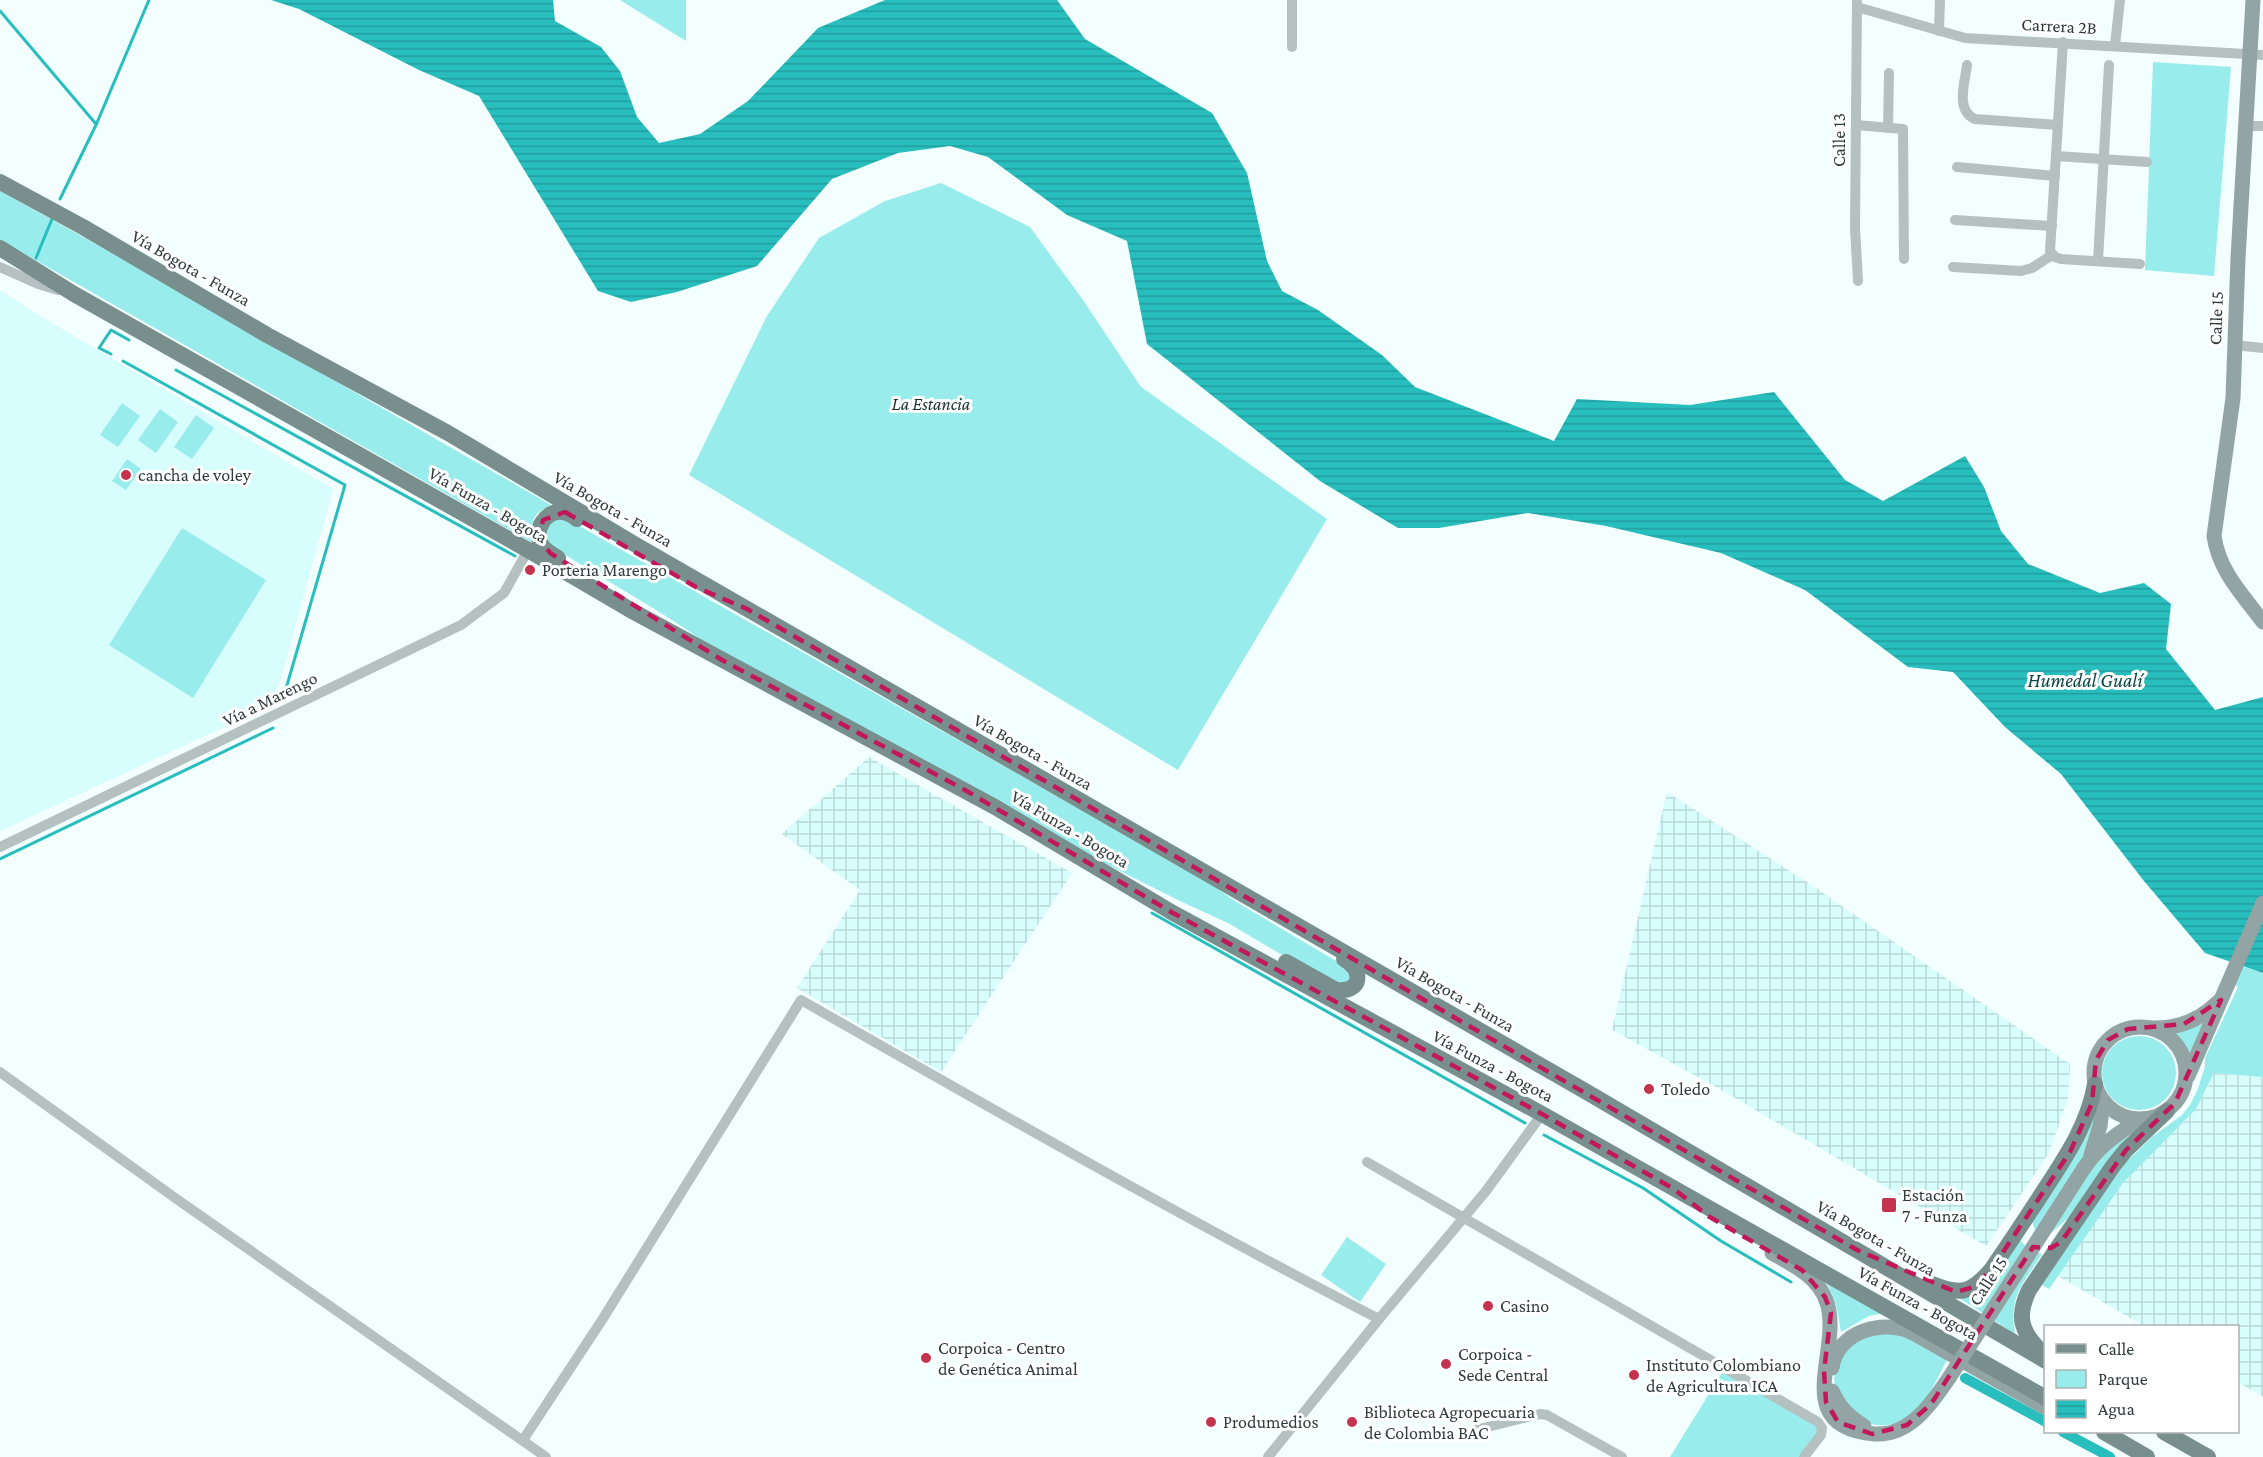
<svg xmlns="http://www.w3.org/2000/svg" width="2263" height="1457" viewBox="0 0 2263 1457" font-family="'Crimson Pro',serif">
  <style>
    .built { fill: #d7fdfc }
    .industrial { fill: url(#industrial-grid) }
    .green { fill: #99ecec }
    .water { fill: url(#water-rules) }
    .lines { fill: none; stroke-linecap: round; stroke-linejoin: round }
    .stream { stroke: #28bebe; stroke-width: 3 }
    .canal { stroke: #28bebe; stroke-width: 10 }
    .street { stroke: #b5c1c0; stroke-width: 10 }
    .secondary { stroke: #92a4a3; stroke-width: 15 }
    .primary { stroke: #798f8e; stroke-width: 16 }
    .secondary-bridge { stroke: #92a4a3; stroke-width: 15 }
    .marked { fill: none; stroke: #c2185b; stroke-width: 4.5; stroke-dasharray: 12 8; stroke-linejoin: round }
    .poi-dot { fill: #c3334e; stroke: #fff; stroke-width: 2 }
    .labels { text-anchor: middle; stroke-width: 6; stroke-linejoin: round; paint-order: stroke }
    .street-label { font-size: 18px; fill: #303b3b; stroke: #fff }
    .park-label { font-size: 18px; font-style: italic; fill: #182f2f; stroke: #fff }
    .poi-label { font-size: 18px; fill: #303b3b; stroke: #fff; text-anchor: start }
    .water-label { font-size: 20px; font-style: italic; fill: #0b4949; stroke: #fff }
  </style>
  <defs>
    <pattern id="industrial-grid" width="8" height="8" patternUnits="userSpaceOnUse" patternTransform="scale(1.5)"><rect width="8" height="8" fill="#d7fdfc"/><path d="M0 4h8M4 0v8" fill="none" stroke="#b9dad9"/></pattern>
    <pattern id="water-rules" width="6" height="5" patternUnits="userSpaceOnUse" patternTransform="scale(1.5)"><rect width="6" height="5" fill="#28bebe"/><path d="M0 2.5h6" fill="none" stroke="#239c9c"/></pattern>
  </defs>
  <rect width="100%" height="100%" fill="#f3fefe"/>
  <polygon class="built" points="0,290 40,316 333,489 274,704 0,831"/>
  <g class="industrial">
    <polygon points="869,757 1072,873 941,1072 797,988 860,890 782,834"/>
    <polygon points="1667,792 1813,886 2070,1064 2068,1098 2049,1153 1986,1246 1718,1088 1612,1030"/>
    <polygon points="2214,1073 2263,1077 2263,1397 2238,1382 2238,1326 2144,1326 2058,1276 2123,1183 2172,1131 2184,1122 2206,1091"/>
  </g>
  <g class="green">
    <polygon points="620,0 686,0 686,41"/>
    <polygon points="2153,62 2231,67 2214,276 2145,270"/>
    <polygon points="941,183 1030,227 1083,300 1141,387 1327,519 1178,770 689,475 767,316 819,238 885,201"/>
    <path d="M0 191 114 254 551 505C530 514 528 526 538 546L0 240Z"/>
    <polygon points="122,403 140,416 118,447 100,435"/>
    <polygon points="160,409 178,422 156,453 138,440"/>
    <polygon points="196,415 214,428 192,459 174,447"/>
    <polygon points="127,459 141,469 126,490 112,481"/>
    <path d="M565 518 1202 878 1238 903 1343 965 1350 977 1346 986 1299 965 1228 923 1180 901 1098 860 707 644C657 607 601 579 550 545 543 534 545 528 554 519Z"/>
    <polygon points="182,528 266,580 193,698 109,645"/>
    <polygon points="2241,966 2263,973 2263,1077 2214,1073 2196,1109 2123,1183 2049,1289 2042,1285 2122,1166 2152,1137 2182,1115 2190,1105 2198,1089 2205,1066 2205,1058 2238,987 2229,981"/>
    <polygon points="2205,1023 2191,1055 2184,1043 2175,1033"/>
    <circle cx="2139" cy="1073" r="37"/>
    <path d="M2097 1107 2103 1152 2134 1129 2069 1217 2051 1233 2038 1232 2034 1228 2032 1221C2057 1184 2082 1149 2097 1107Z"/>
    <polygon points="1347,1237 1386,1264 1360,1302 1321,1275"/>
    <path d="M2020 1240 2029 1250 2042 1254C2022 1286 2009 1294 2015 1334L1959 1298C1994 1289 2001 1269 2020 1240Z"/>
    <path d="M1825 1281 1884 1313 1869 1316 1841 1332C1838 1313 1836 1297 1825 1281Z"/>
    <path d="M1879 1330 1907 1338 1947 1360C1938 1376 1929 1398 1916 1411 1877 1450 1812 1402 1842 1355 1845 1350 1848 1343 1853 1340 1860 1336 1870 1333 1879 1330Z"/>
    <polygon points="1725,1368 1822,1428 1804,1457 1670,1457"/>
  </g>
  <polygon class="water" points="271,0 553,0 555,21 601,47 620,71 637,117 659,143 700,134 748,101 818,28 885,0 1057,0 1085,39 1212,113 1247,173 1267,261 1282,291 1318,310 1382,355 1415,387 1554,441 1577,399 1690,405 1774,392 1845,480 1883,501 1965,456 1984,487 2001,531 2028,564 2100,593 2144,583 2171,604 2166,649 2215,710 2263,697 2263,973 2205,953 2144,881 2061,774 2005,727 1953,672 1908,667 1805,590 1721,553 1606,526 1528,513 1439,528 1398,528 1320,481 1147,344 1127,241 1067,215 988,157 950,146 898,153 832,179 757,266 677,292 631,302 598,291 479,96 419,70 299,9"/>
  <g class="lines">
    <g class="stream">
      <polyline points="0,11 96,124"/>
      <polyline points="60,199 96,125 149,0"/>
      <polyline points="36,258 52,219"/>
      <polyline points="111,354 99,348 111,330 129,340"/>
      <polyline points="123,361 345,485 283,699"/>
      <polyline points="176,370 515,556"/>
      <polyline points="0,859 273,728"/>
      <polyline points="1152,913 1525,1123"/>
      <polyline points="1544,1135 1643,1188 1721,1241 1791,1282"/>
    </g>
    <g class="canal">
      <polyline points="1965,1378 2046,1422"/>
      <polyline points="2063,1432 2110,1457"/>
    </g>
    <g class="street">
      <polyline points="1292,0 1292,47"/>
      <polyline points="1857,0 1855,228 1858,281"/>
      <polyline points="1857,7 1965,38 2263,55"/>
      <polyline points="1939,31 1940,0"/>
      <polyline points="2063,42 2050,251 2055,257 2061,259 2140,264"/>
      <polyline points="2115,45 2120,0"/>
      <path d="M1967 65C1965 82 1955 111 1975 119L2058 125"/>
      <polyline points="1856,125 1903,129 1904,259"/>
      <polyline points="2246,126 2263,126"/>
      <polyline points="1888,128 1889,73"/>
      <polyline points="2056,156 2147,162"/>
      <polyline points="1957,167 2055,176"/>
      <polyline points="1955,220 2052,226"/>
      <polyline points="2098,261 2109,65"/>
      <polyline points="0,267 38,284 58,290"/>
      <polyline points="1953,267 2021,271 2032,268 2052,255"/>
      <polyline points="2234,345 2263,348"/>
      <polyline points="0,847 461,625 504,593 528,550"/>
      <polyline points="0,1072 178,1200 546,1457"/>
      <polyline points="1367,1162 1818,1422 1822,1428 1821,1435 1804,1457"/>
      <polyline points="1475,1430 1540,1414 1547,1415 1622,1457"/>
      <path d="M523 1440 602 1320 801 1000C992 1109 1183 1218 1379 1319"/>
      <polyline points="1268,1457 1379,1319 1486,1191 1542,1114"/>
    </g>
    <g class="secondary">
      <path d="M2253 0 2238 258 2233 398 2214 536C2219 571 2242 594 2263 622"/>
      <circle cx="2140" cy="1073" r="46"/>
      <path d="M2151 1028C2178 1029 2200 1020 2218 1002"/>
      <polyline points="2188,1076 2263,903"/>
      <polyline points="2091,1155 2100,1126 2103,1101"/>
      <path d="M2084 1168C2099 1146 2119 1131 2143 1119"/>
      <path d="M1772 1253C1793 1265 1817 1276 1826 1300 1845 1348 1786 1427 1875 1434 1910 1436 1932 1403 1949 1378"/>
      <path d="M1832 1368C1837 1331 1884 1318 1913 1333L2046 1408"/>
      <path d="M1832 1391C1840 1408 1848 1416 1864 1426"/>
    </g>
    <g class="primary">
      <polyline points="0,182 83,227 267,335 448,433 636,545 1585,1091 2046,1361"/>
      <polyline points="0,248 74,294 528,550 634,612 995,807 1173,913 1542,1114 2046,1398"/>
      <path d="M558 558C553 555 546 551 542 546 532 531 546 509 563 512 568 513 573 516 577 519"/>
      <path d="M1286 962 1336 990C1362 993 1364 970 1344 959"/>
      <path d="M1932 1284C1961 1296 1971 1293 1991 1270 2009 1244 2026 1218 2043 1192 2065 1158 2088 1125 2095 1084"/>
      <path d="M2042 1352C2021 1332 2016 1317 2029 1290L2113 1166 2126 1150 2167 1111"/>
      <polyline points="2104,1432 2147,1457"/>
      <polyline points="2164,1432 2208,1457"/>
    </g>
    <polyline class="secondary-bridge" points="1949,1378 2084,1168"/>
  </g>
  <path class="marked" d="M565 512 696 587 747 609 1857 1250 1956 1292 1974 1287 1991 1270 2070 1152 2092 1103 2096 1060 2108 1040 2128 1029 2184 1024 2221 1000 2175 1103 2126 1150 2061 1242 2051 1248 2033 1247 1931 1404 1907 1425 1872 1434 1838 1422 1826 1402 1824 1371 1831 1313 1825 1297 1802 1270 1708 1216 1674 1189 1542 1114 1173 913 965 790 722 660 550 553 539 537 543 520Z"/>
  <g class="poi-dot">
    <circle cx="126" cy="475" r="6"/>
    <circle cx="530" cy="570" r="6"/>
    <circle cx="1649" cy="1089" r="6"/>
    <rect x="1881" y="1197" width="16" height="16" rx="3"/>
    <circle cx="1488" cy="1306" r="6"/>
    <circle cx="926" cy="1358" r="6"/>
    <circle cx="1446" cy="1364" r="6"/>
    <circle cx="1634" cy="1375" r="6"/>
    <circle cx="1211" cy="1422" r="6"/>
    <circle cx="1352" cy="1422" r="6"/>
  </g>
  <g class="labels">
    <g class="street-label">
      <text transform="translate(2059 26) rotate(3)" y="6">Carrera 2B</text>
      <text transform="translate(1839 140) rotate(-90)" y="6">Calle 13</text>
      <text transform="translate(191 268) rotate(30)" y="6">Vía Bogota - Funza</text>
      <text transform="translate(2216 318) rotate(-88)" y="6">Calle 15</text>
      <text transform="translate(488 505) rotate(30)" y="6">Vía Funza - Bogota</text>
      <text transform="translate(613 509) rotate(30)" y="6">Vía Bogota - Funza</text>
      <text transform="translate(270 699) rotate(-26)" y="6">Vía a Marengo</text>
      <text transform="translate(1033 752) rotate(30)" y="6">Vía Bogota - Funza</text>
      <text transform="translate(1070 829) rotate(31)" y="6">Vía Funza - Bogota</text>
      <text transform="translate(1455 994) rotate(30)" y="6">Vía Bogota - Funza</text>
      <text transform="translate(1493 1066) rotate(28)" y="6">Vía Funza - Bogota</text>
      <text transform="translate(1876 1238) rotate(30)" y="6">Vía Bogota - Funza</text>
      <text transform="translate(1988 1281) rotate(-57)" y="6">Calle 15</text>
      <text transform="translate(1918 1303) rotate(29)" y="6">Vía Funza - Bogota</text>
    </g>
    <g class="park-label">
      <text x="931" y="410">La Estancia</text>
    </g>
    <g class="poi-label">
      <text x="138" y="481">cancha de voley</text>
      <text x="542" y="576">Porteria Marengo</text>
      <text x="1661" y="1095">Toledo</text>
      <text x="1902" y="1201">Estación<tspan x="1902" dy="21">7 - Funza</tspan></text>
      <text x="1500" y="1312">Casino</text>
      <text x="938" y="1354">Corpoica - Centro<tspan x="938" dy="21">de Genética Animal</tspan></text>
      <text x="1458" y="1360">Corpoica -<tspan x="1458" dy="21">Sede Central</tspan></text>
      <text x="1646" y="1371">Instituto Colombiano<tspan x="1646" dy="21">de Agricultura ICA</tspan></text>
      <text x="1364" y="1418">Biblioteca Agropecuaria<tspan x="1364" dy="21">de Colombia BAC</tspan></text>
      <text x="1223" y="1428">Produmedios</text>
    </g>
    <g class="water-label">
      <text x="2085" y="687">Humedal Gualí</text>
    </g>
  </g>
  <rect x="2044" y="1325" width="195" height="108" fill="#ffffff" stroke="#acb1b1" stroke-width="1.5"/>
  <rect x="2056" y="1344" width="30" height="9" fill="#798f8e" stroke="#acb1b1" stroke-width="1.5"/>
  <text x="2098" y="1355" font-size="18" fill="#303b3b">Calle</text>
  <rect x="2056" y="1370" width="30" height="18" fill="#99ecec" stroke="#acb1b1" stroke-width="1.5"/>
  <text x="2098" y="1385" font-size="18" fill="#303b3b">Parque</text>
  <rect x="2056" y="1400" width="30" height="18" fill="url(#water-rules)" stroke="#acb1b1" stroke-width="1.5"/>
  <text x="2098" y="1415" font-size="18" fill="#303b3b">Agua</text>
</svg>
